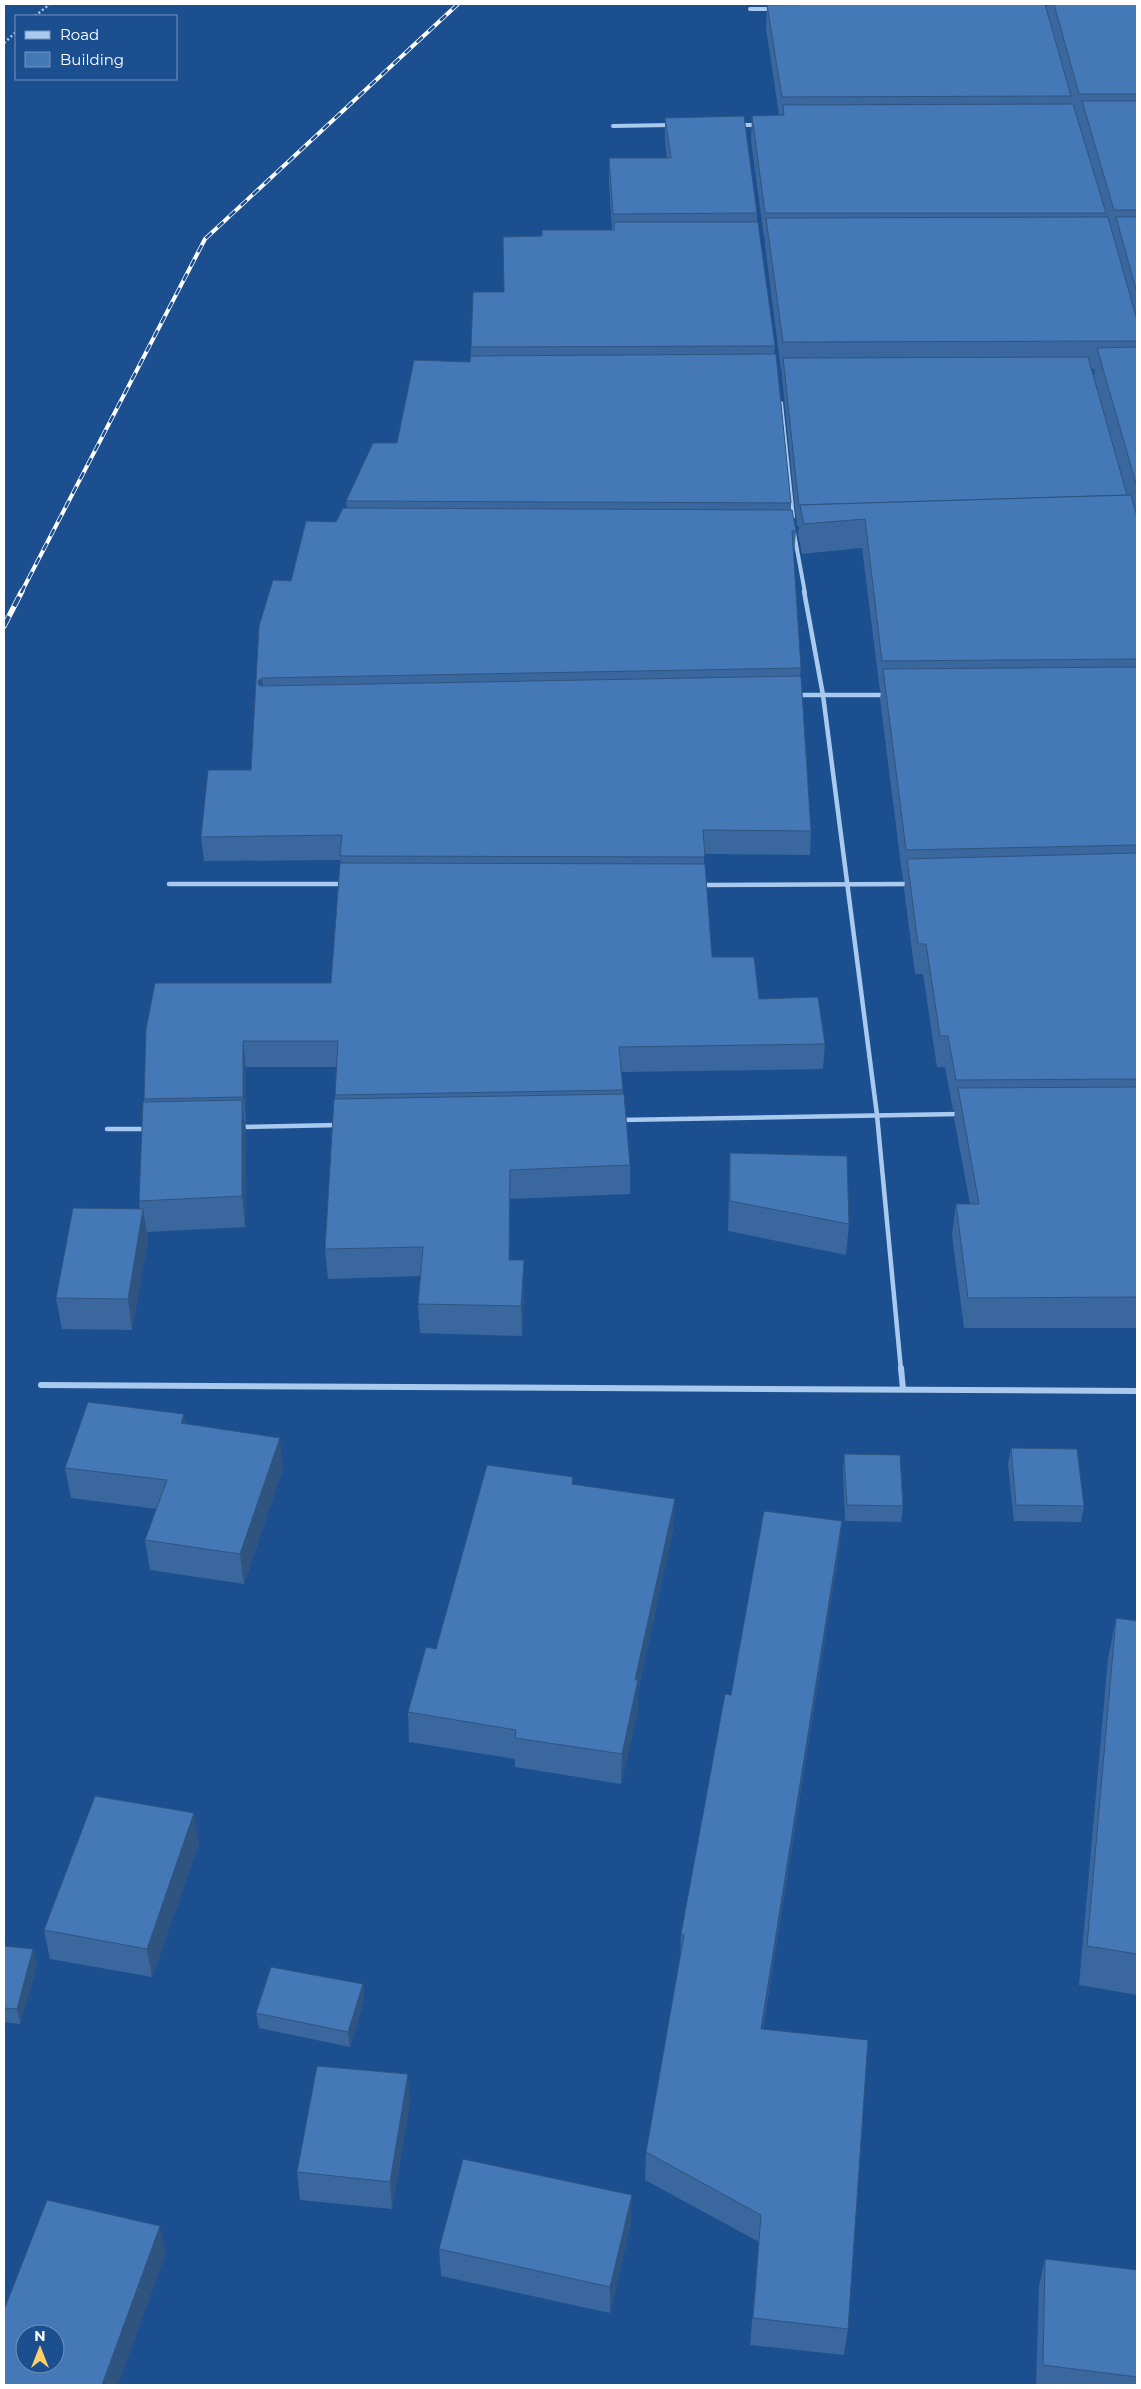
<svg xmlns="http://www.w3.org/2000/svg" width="1141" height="2389" viewBox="0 0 1141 2389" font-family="Montserrat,sans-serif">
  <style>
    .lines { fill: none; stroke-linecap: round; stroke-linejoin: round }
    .path { stroke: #a9c9ee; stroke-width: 2.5; stroke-dasharray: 2 2.5; stroke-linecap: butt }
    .street-far2 { stroke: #a9c9ee; stroke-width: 4 }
    .street-far1 { stroke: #a9c9ee; stroke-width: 4.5 }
    .street { stroke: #a9c9ee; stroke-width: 6 }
    .rail-far1-casing { stroke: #fff; stroke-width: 4 }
    .rail-casing { stroke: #fff; stroke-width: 5.5 }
    .rail-far1 { stroke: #1b4f8f; stroke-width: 2.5; stroke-dasharray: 8; stroke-linecap: butt }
    .rail { stroke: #1b4f8f; stroke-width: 4; stroke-dasharray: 11; stroke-linecap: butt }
    .wall { fill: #3a679d; fill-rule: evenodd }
    .shaded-wall { fill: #305480 }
    .building { fill: #4478b7; stroke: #305480; fill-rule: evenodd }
  </style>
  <rect width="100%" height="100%" fill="#1b4f8f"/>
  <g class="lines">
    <g class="path">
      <polyline points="35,16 50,4"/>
      <polyline points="4,43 16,32"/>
    </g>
    <g class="street-far2">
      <polyline points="750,9 772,9"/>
      <polyline points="739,125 758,125"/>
      <polyline points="613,126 670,125"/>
      <polyline points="781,403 793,517"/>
      <polyline points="794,533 805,593"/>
    </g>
    <g class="street-far1">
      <polyline points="804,591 823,695 877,1115 901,1370"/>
      <polyline points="797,695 886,695"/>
      <polyline points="169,884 343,884"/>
      <polyline points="702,885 911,884"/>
      <polyline points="620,1120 959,1114"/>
      <polyline points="240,1127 339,1125"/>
      <polyline points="107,1129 147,1129"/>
    </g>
    <g class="street">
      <polyline points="901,1368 903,1389"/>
      <polyline points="41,1385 1137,1391"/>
    </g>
    <g class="rail-far1-casing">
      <polyline id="rail-far1" points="21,593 205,239 458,4"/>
    </g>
    <g class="rail-casing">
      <polyline id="rail" points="4,626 22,591"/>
    </g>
    <use href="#rail-far1" class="rail-far1"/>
    <use href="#rail" class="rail"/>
  </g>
  <g class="wall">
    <path d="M1047 4H1137V1328H964L952 1235 956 1204H970L954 1118 955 1110H953L945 1067H937L923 974H915L904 889 905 881H903L880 699 881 691H880L862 548 802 554 798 534 799 526H797L782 377V370H781L765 245V238H764L751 140 752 116 779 115 766 28 767 5 1046 7ZM1092 369H1095L1094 376Z"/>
    <polygon points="665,118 757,213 757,222 775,346 774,354 791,503 791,510 796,531 794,554 793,554 801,668 800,676 811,831 810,855 704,854 704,864 712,957 759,999 825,1044 823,1069 621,1072 630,1165 630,1194 510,1199 510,1260 524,1260 524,1290 522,1336 420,1333 418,1304 421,1276 328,1279 325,1249 335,1099 336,1067 246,1067 246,1122 245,1122 246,1131 245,1227 147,1232 148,1239 132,1330 62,1329 56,1298 140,1209 139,1201 144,1099 331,983 341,860 204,861 201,837 251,770 259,626 291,581 347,508 346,501 470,362 471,347 504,292 542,236 612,230 609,183 609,158 667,158 665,142"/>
    <polygon points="730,1153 849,1224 846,1255 728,1231 729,1183"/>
    <polygon points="186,1424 283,1468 244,1584 150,1570 145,1540 157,1509 71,1498 65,1468"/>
    <polygon points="1011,1448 1084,1506 1081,1522 1014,1521 1008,1464"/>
    <polygon points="844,1454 903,1506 901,1522 845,1521 843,1470"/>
    <polygon points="573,1485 673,1529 638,1691 638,1710 621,1784 515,1767 515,1759 409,1742 408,1712 436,1649"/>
    <polygon points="842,1521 839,1551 763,2029 848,2329 844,2355 750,2345 759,2242 645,2180 646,2152 680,1960 681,1934 731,1695"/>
    <polygon points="1116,1618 1137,1621 1137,1995 1079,1985 1108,1659"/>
    <polygon points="199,1843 152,1977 50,1959 44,1930"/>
    <polygon points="4,1946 33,1949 37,1964 20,2024 4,2022"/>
    <polygon points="363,1984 364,2000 350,2047 259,2028 256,2013"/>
    <polygon points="410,2102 392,2209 300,2200 297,2172"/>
    <polygon points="631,2222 610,2313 441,2276 439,2249"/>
    <polygon points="1045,2259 1137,2270 1137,2385 1036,2385 1039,2286"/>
  </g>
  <g class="shaded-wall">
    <polygon points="262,678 264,702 260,704 258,681"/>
    <polygon points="243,1041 246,1067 246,1122 243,1097"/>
    <polygon points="242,1100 246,1131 245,1227 242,1196"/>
    <polygon points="510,1170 510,1289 509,1260"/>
    <polygon points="143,1209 148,1239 132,1330 128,1299"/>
    <polygon points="524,1260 524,1290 522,1336 521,1306"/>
    <polygon points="184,1414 188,1444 181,1423"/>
    <polygon points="280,1438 283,1468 244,1584 240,1554"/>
    <polygon points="675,1499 673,1529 638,1691 638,1710 621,1784 622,1754 635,1680"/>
    <polygon points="842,1521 839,1551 758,2057 761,2029"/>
    <polygon points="194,1813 199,1843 152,1977 147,1949"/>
    <polygon points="33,1949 37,1964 20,2024 17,2009"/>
    <polygon points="363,1984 364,2000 350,2047 348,2032"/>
    <polygon points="408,2074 410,2102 392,2209 390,2182"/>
    <polygon points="632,2195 631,2222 610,2313 610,2287"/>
    <polygon points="160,2226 166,2253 118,2385 102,2385"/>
  </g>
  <g class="building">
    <polygon points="836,4 1045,4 1071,96 782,97 767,5"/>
    <polygon points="1054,4 1137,4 1137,94 1079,94"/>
    <polygon points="1082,101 1137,101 1137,210 1114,210"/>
    <polygon points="1073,104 1106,213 765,213 752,116 784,115 783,105"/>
    <polygon points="744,116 757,213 613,214 609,158 671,158 665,118"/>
    <polygon points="1108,217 1137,320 1137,341 783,342 766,218"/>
    <polygon points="1116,217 1137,217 1137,293"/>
    <polygon points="614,222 758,222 775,346 471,347 473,292 504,292 503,237 542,236 542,230 614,230"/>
    <polygon points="1137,347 1137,487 1097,348"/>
    <polygon points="776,354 791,503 346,501 373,443 397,443 414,360 470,362 471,356"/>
    <polygon points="1088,357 1127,495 800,505 801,506 799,506 783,358"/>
    <polygon points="1131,495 1137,517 1137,659 882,661 865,519 804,524 800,505"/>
    <polygon points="343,508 792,510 796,531 792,531 801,668 262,678 258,681 259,685 262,686 801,676 811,831 703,830 705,857 340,856 342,835 201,837 208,770 251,770 259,626 273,580 291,581 306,521 336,522"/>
    <polygon points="1137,667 1137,845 906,850 883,669"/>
    <polygon points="1137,853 1137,1079 956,1080 948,1036 940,1036 926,944 918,944 907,859"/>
    <polygon points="340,863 705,864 712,957 754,957 759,999 818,997 825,1044 619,1047 623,1090 335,1095 338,1041 243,1041 243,1097 144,1099 146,1029 155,983 331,983"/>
    <polygon points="1137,1087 1137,1297 968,1298 956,1204 979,1204 958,1088"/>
    <polygon points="624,1094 630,1165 510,1170 509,1260 524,1260 521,1306 418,1304 423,1247 325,1249 334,1099"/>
    <polygon points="242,1100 242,1196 139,1201 143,1102"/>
    <polygon points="730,1153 847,1156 849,1224 730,1201"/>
    <polygon points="73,1208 143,1209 128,1299 56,1298"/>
    <polygon points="88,1402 184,1414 181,1423 280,1438 240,1554 145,1540 167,1480 65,1468"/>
    <polygon points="1011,1448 1077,1449 1084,1506 1016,1505"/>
    <polygon points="844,1454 900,1455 903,1506 847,1505"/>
    <polygon points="487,1465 573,1477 572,1484 675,1499 635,1680 638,1680 622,1754 515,1738 516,1730 408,1712 426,1647 436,1649"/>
    <polygon points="764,1511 842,1521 761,2029 868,2040 848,2329 753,2318 761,2215 646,2152 684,1935 681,1934 725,1694 731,1695"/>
    <polygon points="1116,1618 1137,1621 1137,1954 1087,1946"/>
    <polygon points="95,1796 194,1813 147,1949 44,1930"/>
    <polygon points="4,1946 33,1949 17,2009 4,2008"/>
    <polygon points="271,1967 363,1984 348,2032 256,2013"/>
    <polygon points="317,2066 408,2074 390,2182 297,2172"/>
    <polygon points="463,2159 632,2195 610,2287 439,2249"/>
    <path d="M47 2200 160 2226 102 2385H4V2310ZM25 2334H55V2364H25Z"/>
    <polygon points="1045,2259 1137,2270 1137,2377 1043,2365"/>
  </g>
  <rect width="1141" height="2389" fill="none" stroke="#ffffff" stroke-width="10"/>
  <rect x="15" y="15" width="162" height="65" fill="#1b4f8f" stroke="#7695bc"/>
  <rect x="25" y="31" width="25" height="8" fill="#a9c9ee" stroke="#7695bc"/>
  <text x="60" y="40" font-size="15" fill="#ffffff">Road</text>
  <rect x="25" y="52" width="25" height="15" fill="#4478b7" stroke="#7695bc"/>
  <text x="60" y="65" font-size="15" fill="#ffffff">Building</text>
  <g transform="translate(40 2349)"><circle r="24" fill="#1b4f8f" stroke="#7695bc"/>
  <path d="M0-4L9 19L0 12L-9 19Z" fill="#ffd166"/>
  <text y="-8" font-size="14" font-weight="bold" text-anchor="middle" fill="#ffffff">N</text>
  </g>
</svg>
